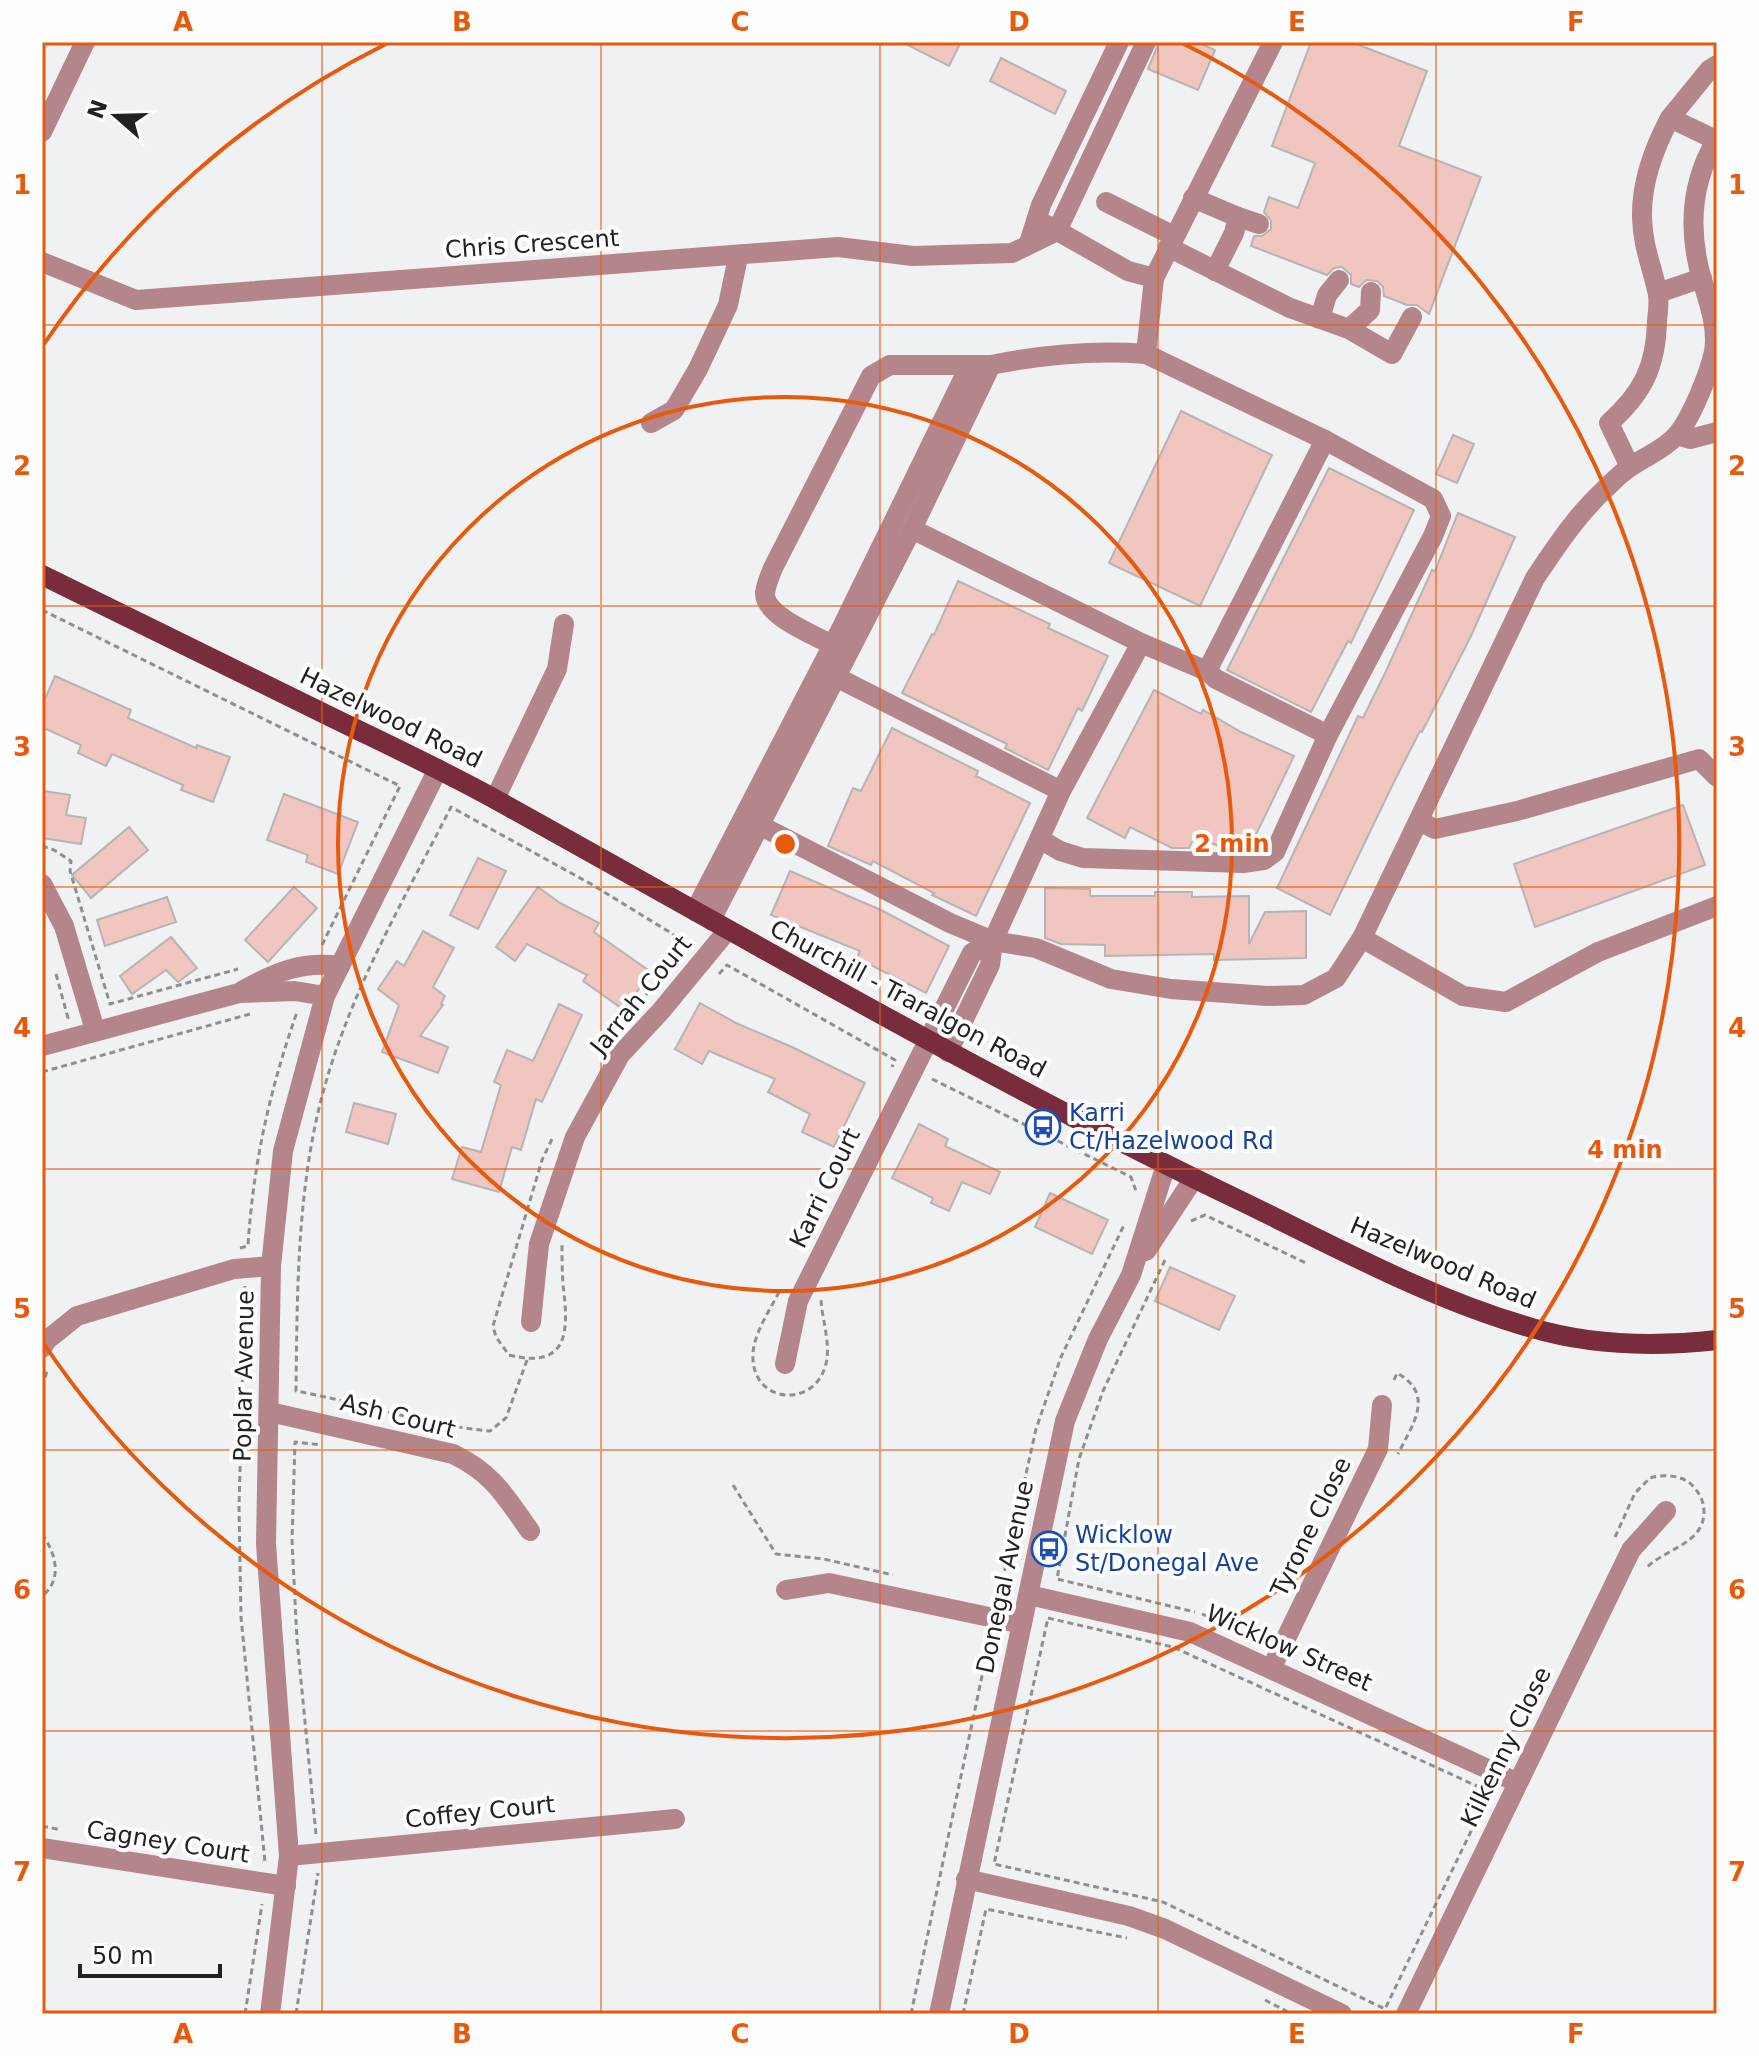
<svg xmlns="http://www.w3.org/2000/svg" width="1759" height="2056" viewBox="0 0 1759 2056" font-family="'DejaVu Sans',sans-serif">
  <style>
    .building { fill: #f1c5c0; stroke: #b6b4b4; stroke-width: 2 }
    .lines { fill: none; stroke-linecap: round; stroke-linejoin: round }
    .path { stroke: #8e8f90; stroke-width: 3; stroke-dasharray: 6 4; stroke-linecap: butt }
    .minor { stroke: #b4868c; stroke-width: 20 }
    .major { stroke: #792c3c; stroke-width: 20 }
    .grid { fill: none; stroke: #e8590c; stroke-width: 2; stroke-opacity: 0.55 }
    .ring { fill: none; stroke: #e8590c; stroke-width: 4 }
    .labels { text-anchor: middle; stroke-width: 8; stroke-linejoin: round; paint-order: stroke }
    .street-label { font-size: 24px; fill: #222223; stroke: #fefeff }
    .transit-label { font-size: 24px; fill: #164399; stroke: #fefeff; text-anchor: start }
    .centre { fill: #e8590c; stroke: #fefeff; stroke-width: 4 }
    .ring-label { font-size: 24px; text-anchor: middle; font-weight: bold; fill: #e8590c; stroke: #fefeff; stroke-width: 8; stroke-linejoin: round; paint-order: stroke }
    .neatline { fill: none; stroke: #e8590c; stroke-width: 3 }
    .grid-label { font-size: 26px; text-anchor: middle; font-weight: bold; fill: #e8590c }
  </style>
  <rect width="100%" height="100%" fill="#f0f1f2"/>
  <g class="building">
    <polygon points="902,42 961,42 949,66"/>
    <polygon points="1159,42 1197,42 1215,50 1198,90 1148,69"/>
    <polygon points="1311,42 1351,42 1427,71 1399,146 1481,177 1429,314 1417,305 1407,305 1384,296 1383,287 1377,281 1366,280 1359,287 1351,284 1351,275 1342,267 1334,268 1327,275 1251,246 1254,236 1262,236 1271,229 1271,221 1264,212 1269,197 1298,208 1315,163 1272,146"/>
    <polygon points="1001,58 1066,91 1055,114 990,81"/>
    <polygon points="1181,411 1272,455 1200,606 1109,563"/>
    <polygon points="1453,435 1474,444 1457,483 1436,474"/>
    <polygon points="1329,468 1414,510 1351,643 1348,641 1311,712 1227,670"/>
    <polygon points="1458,513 1515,537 1471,636 1422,732 1420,731 1392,786 1330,915 1277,888 1358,716 1363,718 1386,671 1432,570 1435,571"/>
    <polygon points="958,581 1050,624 1048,628 1108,656 1082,711 1078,708 1048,770 1005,748 1007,744 902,693 932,634 934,635"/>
    <polygon points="55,676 131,710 128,718 196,748 197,745 230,757 213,802 181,790 183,785 112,754 106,766 78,753 81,745 42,727 42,706"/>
    <polygon points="1154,690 1201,714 1203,710 1241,732 1294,756 1249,849 1225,849 1195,836 1189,848 1172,848 1130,827 1125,838 1087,818"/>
    <polygon points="892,728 978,771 976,776 1030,803 976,916 932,895 934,893 873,861 871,865 828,846 853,788 861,791"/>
    <polygon points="44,791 70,795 66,815 86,818 81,844 42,838"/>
    <polygon points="284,794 358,822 338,874 306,862 308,855 267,840"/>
    <polygon points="1683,805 1705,865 1535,927 1514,864"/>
    <polygon points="129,827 148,850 91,898 72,875"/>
    <polygon points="478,858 506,871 478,929 450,915"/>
    <polygon points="790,871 881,910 949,946 926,993 857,958 860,951 771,915"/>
    <polygon points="294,887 317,908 268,962 245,940"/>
    <polygon points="538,887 560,903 599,923 594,932 651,972 624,1010 583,981 587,975 527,944 515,961 496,947"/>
    <polygon points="1045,888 1090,889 1090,896 1155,896 1155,892 1192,892 1192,897 1249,896 1249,944 1265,912 1306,911 1306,958 1214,960 1214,954 1105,956 1105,945 1061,944 1045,938"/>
    <polygon points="167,897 176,922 105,946 97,920"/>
    <polygon points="423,931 454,948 433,987 445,996 441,1004 443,1005 420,1036 448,1047 438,1073 382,1052 399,1005 378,989 397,961 404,966"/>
    <polygon points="171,937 197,968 178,982 166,970 132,994 120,976"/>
    <polygon points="700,1003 736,1023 792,1047 865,1083 834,1147 802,1132 810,1114 768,1092 775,1079 709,1051 702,1064 675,1049"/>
    <polygon points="559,1004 582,1015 542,1102 536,1099 521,1150 512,1147 499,1192 452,1179 462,1147 481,1152 501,1085 494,1082 507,1050 533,1061"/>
    <polygon points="354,1103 396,1114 388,1144 346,1132"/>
    <polygon points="919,1124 948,1139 945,1146 1000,1172 990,1194 962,1182 949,1211 931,1203 933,1198 892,1178"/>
    <polygon points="1050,1193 1108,1220 1092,1254 1035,1227"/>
    <polygon points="1170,1267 1235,1296 1219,1330 1155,1301"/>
  </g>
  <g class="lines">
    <g class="path">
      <polyline points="42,610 400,786 322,945"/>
      <polyline points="42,846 54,850 71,861 70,871 110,1004 238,969"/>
      <polyline points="56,974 68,1018 65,1019"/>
      <polyline points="719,974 727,965 895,1060 892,1067"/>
      <polyline points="42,1072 250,1014"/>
      <polyline points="932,1079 1131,1177 1136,1191"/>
      <path d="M552 1139 542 1160 493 1326 496 1337 509 1355C569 1370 569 1331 563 1285 562 1271 562 1256 562 1242"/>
      <polyline points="1191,1221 1205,1215 1308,1264"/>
      <path d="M240 1248 248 1246C253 1164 270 1089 297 1012"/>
      <polyline points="1165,1260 1103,1391 1079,1459 1057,1579 1195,1612"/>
      <polyline points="245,1286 239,1507 241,1617 265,1862 262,1862"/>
      <path d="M779 1292C769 1312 751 1337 753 1360 756 1404 813 1407 825 1367 832 1347 822 1320 821 1300"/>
      <path d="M527 1360 506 1418 490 1431C424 1425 361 1403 296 1391 297 1305 297 1216 314 1131 337 1014 398 911 451 807L591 884 689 944 627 1017"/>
      <path d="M1394 1380 1397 1373C1436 1395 1412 1425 1398 1454"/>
      <polyline points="42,1387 48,1368"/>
      <polyline points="733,1485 776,1554 824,1559 893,1575"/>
      <path d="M42 1534C56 1553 63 1580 42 1596"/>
      <path d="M1615 1537 1635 1493 1650 1478C1663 1474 1681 1475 1691 1484 1699 1492 1704 1501 1704 1512 1704 1544 1664 1549 1645 1569"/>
      <polyline points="998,1600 1036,1429 1061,1357 1125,1223"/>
      <polyline points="1202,1614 1264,1642"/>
      <polygon points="1048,1618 1173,1647 1490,1792 1385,2009 1163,1902 994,1864"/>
      <polyline points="42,1826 61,1830"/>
      <polyline points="316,1834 297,1640 292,1541 295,1442 322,1445"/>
      <polyline points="1265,2000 1292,2014"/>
      <polyline points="245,2014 262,1904"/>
      <polyline points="296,2014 318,1873"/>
      <polyline points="911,2014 990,1638"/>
      <polyline points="963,2014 986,1909 1127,1938"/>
    </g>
    <g class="minor">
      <polyline points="1670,118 1709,70 1717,65"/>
      <polyline points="42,132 85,42"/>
      <polyline points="1193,198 1238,217 1234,233 1215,271"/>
      <polyline points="1106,202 1174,236"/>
      <polyline points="1238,217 1259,224"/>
      <polyline points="1047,225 1128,271 1154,278 1146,354"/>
      <polyline points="1029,243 1041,205 1119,42"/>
      <polyline points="1168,247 1290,308 1349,329 1392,354 1412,317"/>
      <polyline points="42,262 136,300 838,247 913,256 1012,253 1057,231 1146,42"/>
      <polyline points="1154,278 1273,42"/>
      <polyline points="1658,293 1702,278"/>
      <polyline points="1320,319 1327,295 1339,280"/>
      <polyline points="1349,329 1370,310 1371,292"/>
      <polyline points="651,423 674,410 698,369 728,305 738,257"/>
      <polyline points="1677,435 1690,439 1717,432"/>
      <path d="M1630 467 1609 423C1643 393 1656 366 1657 321 1658 311 1660 299 1657 290 1651 263 1643 247 1642 218 1641 182 1654 148 1670 118L1716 140"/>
      <polyline points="912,529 1141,643 1207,671 1216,679 1328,735"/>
      <path d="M844 651C825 639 764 618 765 593 766 585 770 575 773 568L871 376 890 365H970"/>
      <polyline points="1207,671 1325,440"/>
      <polyline points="836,677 1061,791"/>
      <polyline points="495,799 557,669 564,624"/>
      <polyline points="1419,821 1435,829 1517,811 1699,759 1717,777"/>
      <path d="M761 826 950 923 993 941 1036 948 1111 979 1171 989 1267 996 1304 995 1336 978 1362 938 1535 578C1556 547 1576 516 1603 491 1611 483 1621 473 1630 467 1646 456 1663 450 1676 436 1691 419 1709 374 1714 352 1718 328 1709 303 1702 280 1688 231 1690 183 1717 139"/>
      <polyline points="42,884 64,926 95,1030"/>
      <polyline points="695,911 843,625 970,365 991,365"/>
      <path d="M711 920 912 529 991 365C1041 355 1095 350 1146 354L1325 440 1433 499 1441 516 1433 536 1328 735 1275 852 1264 860 1243 863 1083 858 1060 851 1040 839"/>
      <polyline points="1362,938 1463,996 1506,1002 1598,952 1717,906"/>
      <path d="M242 991C275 972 302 961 340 966"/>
      <polyline points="42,1046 239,993 295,991 325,996"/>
      <polyline points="948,1052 990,965 993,941 1061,791 1141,643"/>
      <polyline points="1146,1251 1194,1178"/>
      <polyline points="531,1322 539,1244 575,1137 620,1055 660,1012 727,931"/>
      <polyline points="42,1348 47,1340 77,1316 234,1269 271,1266"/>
      <polyline points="785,1364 798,1301 972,953 993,941"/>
      <path d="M270 1412 453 1454C494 1474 505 1496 530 1531"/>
      <polyline points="786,1590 829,1583 1022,1624"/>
      <polyline points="1029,1595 1190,1632 1516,1782"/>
      <polyline points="1272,1667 1378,1449 1382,1405"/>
      <polyline points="42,1848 286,1886"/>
      <polyline points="289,1856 675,1819"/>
      <polyline points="966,1879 1129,1916 1165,1929 1342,2014"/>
      <polyline points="270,2014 289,1856 266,1544 271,1266 283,1151 325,996 438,769"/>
      <polyline points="939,2014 1065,1421 1098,1339 1131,1275 1166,1165"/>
      <polyline points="1406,2014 1631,1550 1666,1511"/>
    </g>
    <path class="major" d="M42 575C137 622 232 668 327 715 386 744 445 771 502 803 747 939 989 1080 1241 1201 1336 1247 1430 1299 1532 1328 1593 1346 1655 1347 1717 1340"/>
  </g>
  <path class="grid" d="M322 42V2014M601 42V2014M880 42V2014M1158 42V2014M1436 42V2014M42 325H1717M42 606H1717M42 887H1717M42 1169H1717M42 1450H1717M42 1731H1717"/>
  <g class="ring">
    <circle cx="785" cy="844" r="447"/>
    <path d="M44 344A894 894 0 0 1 386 44M1184 44A894 894 0 1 1 44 1344"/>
  </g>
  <defs>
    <g id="bus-ring" transform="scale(1.8)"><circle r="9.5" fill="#fefeff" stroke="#1a4fb4" stroke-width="1.5"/><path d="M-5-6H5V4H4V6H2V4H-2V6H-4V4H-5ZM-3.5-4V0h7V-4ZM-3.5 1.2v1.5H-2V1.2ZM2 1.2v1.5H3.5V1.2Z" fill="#1a4fb4"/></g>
  </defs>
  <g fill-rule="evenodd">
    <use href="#bus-ring" x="1043" y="1127"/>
    <use href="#bus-ring" x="1049" y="1549"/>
  </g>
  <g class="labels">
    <g class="street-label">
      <text transform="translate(532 244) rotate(-4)" y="8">Chris Crescent</text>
      <text transform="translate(391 718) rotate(26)" y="8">Hazelwood Road</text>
      <text transform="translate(641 995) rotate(-51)" y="8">Jarrah Court</text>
      <text transform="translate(908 999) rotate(28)" y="8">Churchill - Traralgon Road</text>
      <text transform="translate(825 1188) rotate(-64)" y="8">Karri Court</text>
      <text transform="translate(1443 1263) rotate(23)" y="8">Hazelwood Road</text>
      <text transform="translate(244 1376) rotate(-89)" y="8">Poplar Avenue</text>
      <text transform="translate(398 1416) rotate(14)" y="8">Ash Court</text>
      <text transform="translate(1311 1527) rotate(-64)" y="8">Tyrone Close</text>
      <text transform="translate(1005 1577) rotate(-78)" y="8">Donegal Avenue</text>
      <text transform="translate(1289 1648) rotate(24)" y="8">Wicklow Street</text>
      <text transform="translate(1506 1747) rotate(-64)" y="8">Kilkenny Close</text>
      <text transform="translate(480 1812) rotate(-6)" y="8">Coffey Court</text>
      <text transform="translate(168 1842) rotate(9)" y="8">Cagney Court</text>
    </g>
    <g class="transit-label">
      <text x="1069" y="1121">Karri<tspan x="1069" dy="28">Ct/Hazelwood Rd</tspan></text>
      <text x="1075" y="1543">Wicklow<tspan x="1075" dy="28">St/Donegal Ave</tspan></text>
    </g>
  </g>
  <circle cx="785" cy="844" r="12" class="centre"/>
  <g class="ring-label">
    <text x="1232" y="852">2 min</text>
    <text x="1625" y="1158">4 min</text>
  </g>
  <rect width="1759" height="2056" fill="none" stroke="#fefeff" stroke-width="88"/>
  <g transform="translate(116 116) rotate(290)" stroke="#fefeff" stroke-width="6" paint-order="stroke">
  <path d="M0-6L14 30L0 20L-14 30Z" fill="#222223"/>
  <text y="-12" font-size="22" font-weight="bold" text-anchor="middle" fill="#222223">N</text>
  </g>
  <path d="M80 1964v12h140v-12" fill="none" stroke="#222223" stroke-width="4"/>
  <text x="92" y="1964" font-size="24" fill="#222223" stroke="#fefeff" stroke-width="6" paint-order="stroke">50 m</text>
  <rect x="44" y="44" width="1671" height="1968" class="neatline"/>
  <g class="grid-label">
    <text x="183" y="31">A</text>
    <text x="462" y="31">B</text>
    <text x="740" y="31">C</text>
    <text x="1019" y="31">D</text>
    <text x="1297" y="31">E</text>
    <text x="1576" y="31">F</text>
    <text x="22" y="194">1</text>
    <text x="1737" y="194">1</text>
    <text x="22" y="475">2</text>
    <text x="1737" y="475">2</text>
    <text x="22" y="756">3</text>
    <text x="1737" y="756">3</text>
    <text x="22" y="1037">4</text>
    <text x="1737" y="1037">4</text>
    <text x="22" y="1318">5</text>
    <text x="1737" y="1318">5</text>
    <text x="22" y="1599">6</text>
    <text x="1737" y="1599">6</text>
    <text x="22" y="1881">7</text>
    <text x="1737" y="1881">7</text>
    <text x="183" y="2043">A</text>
    <text x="462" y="2043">B</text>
    <text x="740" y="2043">C</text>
    <text x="1019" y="2043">D</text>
    <text x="1297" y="2043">E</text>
    <text x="1576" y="2043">F</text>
  </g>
</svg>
